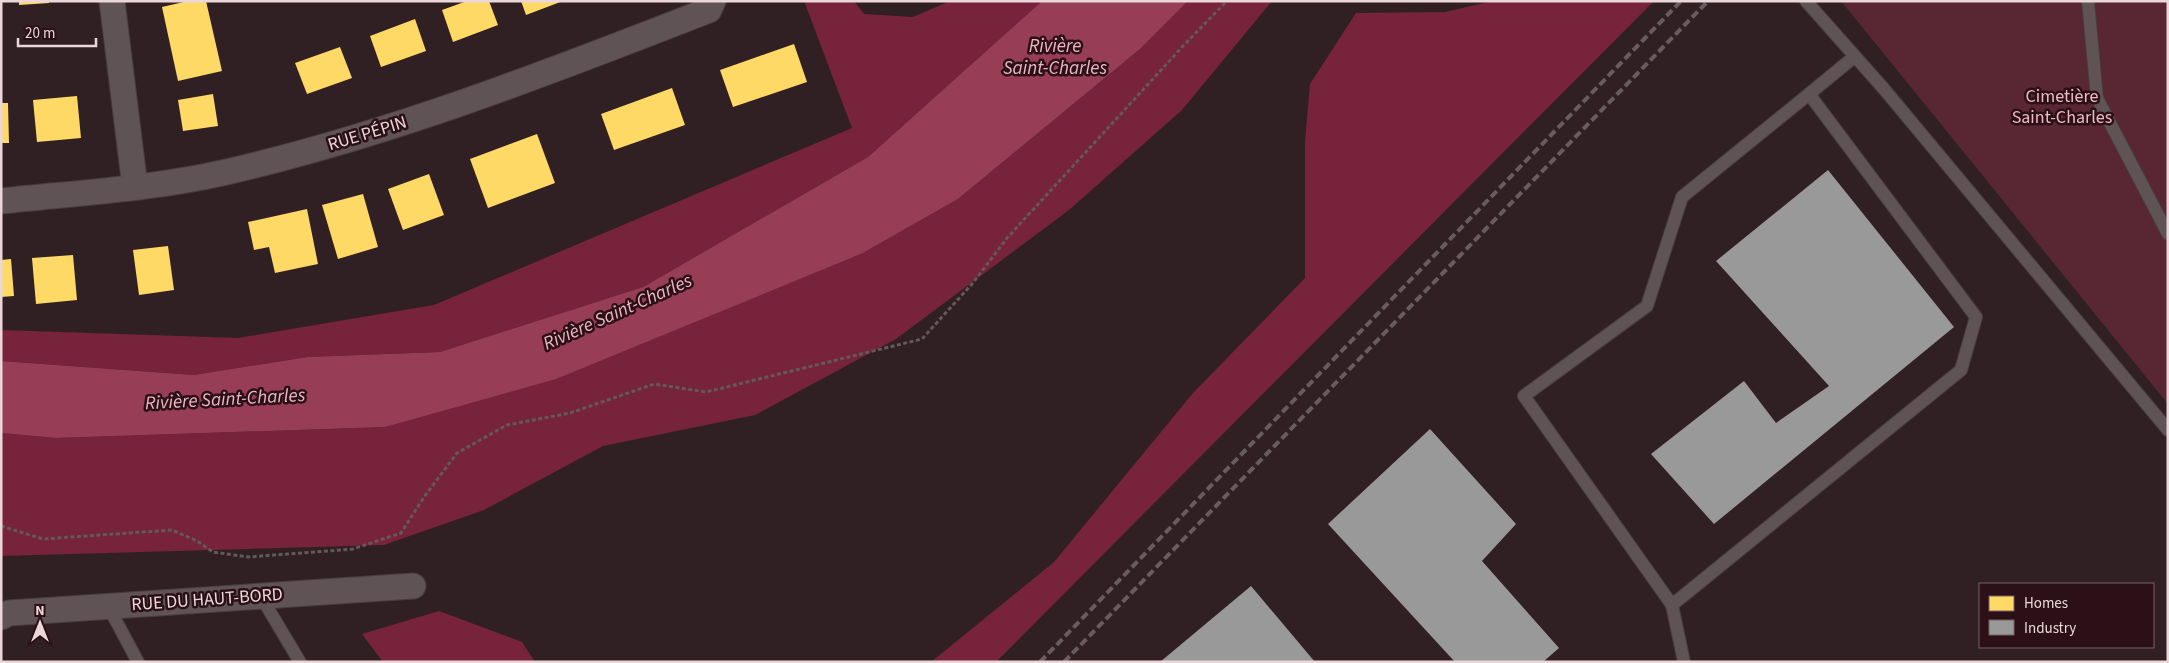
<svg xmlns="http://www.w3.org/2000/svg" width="2169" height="663" viewBox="0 0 2169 663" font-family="'Source Sans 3',sans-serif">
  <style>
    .green { fill: #592633 }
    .forest { fill: #76233b }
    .water { fill: #973d55 }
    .homes { fill: #ffd966 }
    .industry { fill: #999 }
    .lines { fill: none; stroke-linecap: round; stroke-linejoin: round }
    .service-casing { stroke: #493c3f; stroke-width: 14 }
    .minor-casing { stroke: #493c3f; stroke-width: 27 }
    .path { stroke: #63585a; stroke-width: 3; stroke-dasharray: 4 2.5; stroke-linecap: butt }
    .service { stroke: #5f5355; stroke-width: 12 }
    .minor { stroke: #5f5355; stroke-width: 25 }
    .rail { stroke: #685c60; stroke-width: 4; stroke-dasharray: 8 4; stroke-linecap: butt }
    .labels { text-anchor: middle; stroke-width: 5; stroke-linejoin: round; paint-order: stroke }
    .park-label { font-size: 18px; fill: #f1bbc4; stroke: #2b1017 }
    .street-label { font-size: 18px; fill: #ebd7da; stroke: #2b1017 }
    .water-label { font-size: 19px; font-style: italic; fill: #eeb8c2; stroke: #2b1017 }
  </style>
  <rect width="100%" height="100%" fill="#302024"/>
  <polygon class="green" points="1841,1 2168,1 2168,404"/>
  <g class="forest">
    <polygon points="804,1 854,1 864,14 913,17 950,1 1042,1 868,157 643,287 440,352 307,357 194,375 1,361 1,330 238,338 434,305 852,128"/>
    <polygon points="1188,1 1272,1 1182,110 1069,210 896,339 755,415 603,446 484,510 384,545 1,556 1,433 56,438 385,427 863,253 958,199 1140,49"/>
    <polygon points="1493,1 1654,1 996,662 931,662 1054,562 1193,393 1305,278 1305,141 1310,84 1356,13 1445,12"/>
    <polygon points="439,611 522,642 535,662 383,662 362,634"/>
  </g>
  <polygon class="water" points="1042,1 1188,1 1140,49 958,199 863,253 556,379 385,427 56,438 1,433 1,361 194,375 307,357 440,352 643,287 868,157"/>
  <g class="homes">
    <polygon points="19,1 49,1 49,3 19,5"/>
    <polygon points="188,1 206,1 222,71 178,81 162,7"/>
    <polygon points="467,1 489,1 498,25 453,42 442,10"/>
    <polygon points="521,1 563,1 526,15"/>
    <polygon points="415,19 426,51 381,67 370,36"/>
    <polygon points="794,44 807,82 733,107 720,70"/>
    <polygon points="340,47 352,78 307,94 295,63"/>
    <polygon points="672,88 685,125 614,150 601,114"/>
    <polygon points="213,94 218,126 183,131 178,100"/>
    <polygon points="77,96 81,138 37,142 33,100"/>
    <polygon points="1,103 8,103 9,143 1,143"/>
    <polygon points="537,134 555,183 488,208 470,159"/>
    <polygon points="429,174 444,215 403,230 388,189"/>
    <polygon points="363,194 378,247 338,259 322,205"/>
    <polygon points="307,209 318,264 275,273 269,247 254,250 248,222"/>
    <polygon points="168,246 174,290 139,295 133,250"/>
    <polygon points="73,255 77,300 36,304 32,258"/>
    <polygon points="11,259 14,296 1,297 1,260"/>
  </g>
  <g class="industry">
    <polygon points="1828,170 1954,327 1714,524 1651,454 1744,381 1776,423 1829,386 1716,261"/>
    <polygon points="1430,429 1516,524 1482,561 1559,648 1543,662 1455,662 1328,524"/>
    <polygon points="1251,586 1315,662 1160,662"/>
  </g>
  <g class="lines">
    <g class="service-casing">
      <g id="service">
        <polyline points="1806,1 1884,89 2168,430"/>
        <polyline points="2088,1 2097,98 2168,234"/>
        <polyline points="1809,94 1682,197 1647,306 1524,396 1672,605 1961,370 1976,317 1809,94 1854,57"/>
        <polyline points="260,595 300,662"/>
        <polyline points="1672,605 1684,662"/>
        <polyline points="108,606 138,662"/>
      </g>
    </g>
    <g class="minor-casing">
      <g id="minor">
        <polyline points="112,1 135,187"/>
        <path d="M1 201C75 193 150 189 222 173 389 135 550 72 709 10L713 1"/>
        <polyline points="1,617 9,613 413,586"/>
      </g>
    </g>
    <polyline class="path" points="1,526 43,539 172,530 197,541 213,552 248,557 353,549 401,533 424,497 457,453 507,425 570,413 654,384 706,392 922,339 972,284 1007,238 1184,45 1227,1"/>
    <use href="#service" class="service"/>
    <use href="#minor" class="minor"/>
    <g class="rail">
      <polyline points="1040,662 1681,1"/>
      <polyline points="1064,662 1708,1"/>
    </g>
  </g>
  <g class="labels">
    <g class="park-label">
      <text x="2062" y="102">Cimetière<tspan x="2062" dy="21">Saint-Charles</tspan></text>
    </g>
    <g class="street-label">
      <text transform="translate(367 133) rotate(-17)" y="6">RUE PÉPIN</text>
      <text transform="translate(207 599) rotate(-4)" y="6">RUE DU HAUT-BORD</text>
    </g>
    <g class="water-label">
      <text x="1055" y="52">Rivière<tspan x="1055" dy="22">Saint-Charles</tspan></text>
      <text transform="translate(617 311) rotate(-24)" y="7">Rivière Saint-Charles</text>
      <text transform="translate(225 398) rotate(-3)" y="7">Rivière Saint-Charles</text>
    </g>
  </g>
  <rect width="2169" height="663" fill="none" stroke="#ebd7da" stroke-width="5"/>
  <rect x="1979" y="583" width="175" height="65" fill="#2b1017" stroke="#786065"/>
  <rect x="1989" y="596" width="25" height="15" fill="#ffd966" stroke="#786065"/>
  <text x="2024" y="608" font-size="15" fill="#ebd7da">Homes</text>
  <rect x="1989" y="620" width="25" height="15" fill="#999999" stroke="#786065"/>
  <text x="2024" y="633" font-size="15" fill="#ebd7da">Industry</text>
  <g transform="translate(40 623)" stroke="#2b1017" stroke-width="4" paint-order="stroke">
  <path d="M0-4L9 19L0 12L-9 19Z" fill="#ebd7da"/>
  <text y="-8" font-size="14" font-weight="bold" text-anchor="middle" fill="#ebd7da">N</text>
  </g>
  <path d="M18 38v8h78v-8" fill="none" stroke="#ebd7da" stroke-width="2.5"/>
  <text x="25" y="38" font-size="15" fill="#ebd7da" stroke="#2b1017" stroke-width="4" paint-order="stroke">20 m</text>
</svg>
